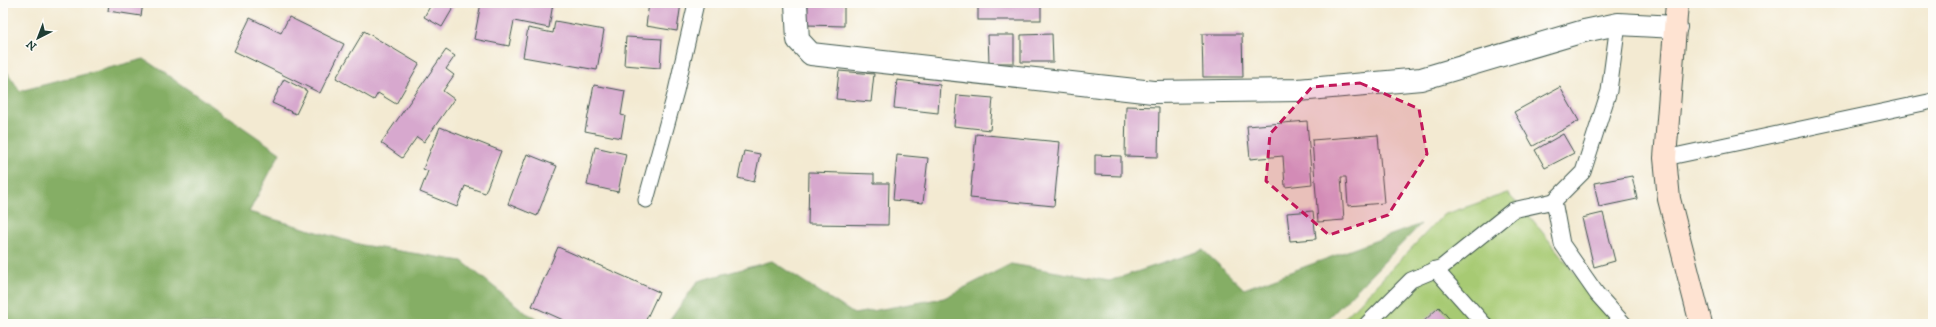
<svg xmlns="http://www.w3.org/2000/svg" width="1936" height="327" viewBox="0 0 1936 327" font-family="'IM FELL DW Pica',serif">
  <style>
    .green { fill: #a7ca73; stroke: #638454 }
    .forest { fill: #85ae65; stroke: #52764c }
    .building { fill: #d7a8ce }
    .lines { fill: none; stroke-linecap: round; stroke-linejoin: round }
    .lane-casing { stroke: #3f574c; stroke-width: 17 }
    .street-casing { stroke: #3f574c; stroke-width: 24 }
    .secondary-casing { stroke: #3f574c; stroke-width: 24 }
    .lane { stroke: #fff; stroke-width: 15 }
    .street { stroke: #fff; stroke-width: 22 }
    .secondary { stroke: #fee3d2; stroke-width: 22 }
    .marked { fill: #c2185b; fill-opacity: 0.2; stroke: #c2185b; stroke-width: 3; stroke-dasharray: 8 5; stroke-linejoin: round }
  </style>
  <rect width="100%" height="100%" fill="#fdfcf7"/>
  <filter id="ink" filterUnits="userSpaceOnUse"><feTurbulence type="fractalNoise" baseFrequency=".025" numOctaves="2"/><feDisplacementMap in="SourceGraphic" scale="8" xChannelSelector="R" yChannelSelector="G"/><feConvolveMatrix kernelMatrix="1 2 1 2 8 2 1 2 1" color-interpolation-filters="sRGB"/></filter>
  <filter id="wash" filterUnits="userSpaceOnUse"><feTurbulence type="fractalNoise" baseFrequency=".012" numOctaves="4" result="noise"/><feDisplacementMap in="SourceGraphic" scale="16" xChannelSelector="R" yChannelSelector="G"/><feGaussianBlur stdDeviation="0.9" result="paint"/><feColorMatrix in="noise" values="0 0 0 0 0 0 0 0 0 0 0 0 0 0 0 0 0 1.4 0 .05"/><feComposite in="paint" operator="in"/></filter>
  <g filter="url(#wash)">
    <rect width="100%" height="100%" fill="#f3ead2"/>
    <polygon class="green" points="1507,193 1528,214 1615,324 1339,324 1443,215"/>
    <g class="forest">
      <polygon points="144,59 280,153 249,212 362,245 462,261 526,313 549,324 3,324 3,66 20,91"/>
      <polygon points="1421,224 1323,324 667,324 698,281 772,261 854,314 944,298 1011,264 1109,281 1203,250 1244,289"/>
    </g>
    <g id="blocks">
      <g class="building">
        <polygon points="109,3 143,3 141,16 108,11"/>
        <polygon points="432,3 456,3 442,27 424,17"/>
        <polygon points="481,3 553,3 549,28 514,21 509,46 474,39"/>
        <polygon points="649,3 681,3 677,31 646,26"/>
        <polygon points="808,3 844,3 844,26 807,25"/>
        <rect x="978" y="3" width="63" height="17"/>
        <polygon points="289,17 344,44 320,93 234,51 250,18 281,33"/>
        <polygon points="555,21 604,30 597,70 523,57 528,28 553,33"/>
        <polygon points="364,31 419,64 396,104 378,93 374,100 336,78"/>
        <polygon points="1052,34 1053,62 1021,62 1021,35"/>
        <polygon points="1202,34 1242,34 1243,77 1203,77"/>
        <polygon points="988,35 1014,35 1014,63 989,63"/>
        <polygon points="626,37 662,39 660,68 624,65"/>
        <polygon points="446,50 455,56 446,69 454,75 443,91 454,99 424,142 417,137 402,158 381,143"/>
        <polygon points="839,71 874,74 871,102 836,99"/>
        <polygon points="284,79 307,91 296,114 272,103"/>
        <polygon points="897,80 940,85 938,113 894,108"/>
        <polygon points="594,85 625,91 621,115 625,116 621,138 585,131"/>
        <polygon points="1560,87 1579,121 1533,146 1514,112"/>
        <polygon points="957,95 993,98 990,130 954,126"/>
        <polygon points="1126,106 1159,107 1158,157 1125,156"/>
        <polygon points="1307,121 1312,184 1285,187 1283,156 1250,159 1247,126"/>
        <polygon points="440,127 501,151 485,193 465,186 457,207 420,192 428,171 423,169"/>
        <polygon points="976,134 1060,142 1054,206 970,198"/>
        <polygon points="1563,134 1574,153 1545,168 1535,150"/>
        <polygon points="1378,135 1384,203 1348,206 1346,177 1341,177 1344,220 1318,222 1312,140"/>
        <polygon points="595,147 626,154 618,192 587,185"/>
        <polygon points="744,151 760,154 754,182 738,178"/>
        <polygon points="527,154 557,166 537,216 508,204"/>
        <polygon points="897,155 928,158 923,203 893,200"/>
        <polygon points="1095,155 1121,156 1121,176 1095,175"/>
        <polygon points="809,172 874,174 874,183 889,183 888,225 808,224"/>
        <polygon points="1632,176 1637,199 1599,207 1594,183"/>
        <polygon points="1313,211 1316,239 1290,241 1287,213"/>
        <polygon points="1603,213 1615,261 1594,267 1582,218"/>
        <polygon points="558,247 659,292 644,324 572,324 532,306"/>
        <polygon points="1439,307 1454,324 1421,324"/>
      </g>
    </g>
  </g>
  <g filter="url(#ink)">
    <use href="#blocks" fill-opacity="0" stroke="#3f574c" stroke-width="1"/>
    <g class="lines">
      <g class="lane-casing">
        <g id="lane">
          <polyline points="1618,24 1609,91 1583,172 1554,201 1562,244 1597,294 1624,324"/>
          <polyline points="1665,158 1933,101"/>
          <polyline points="646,200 676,91 696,3"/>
          <polyline points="1435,269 1484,324"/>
          <polyline points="1367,324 1411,280 1442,267 1513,210 1554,201"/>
        </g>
      </g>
      <g class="street-casing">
        <polyline id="street" points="796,3 798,40 811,54 1153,92 1298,90 1421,79 1584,31 1618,24 1676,27"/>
      </g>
      <g class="secondary-casing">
        <polyline id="secondary" points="1677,3 1665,158 1669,199 1701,324"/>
      </g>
      <use href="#lane" class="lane"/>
      <use href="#street" class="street"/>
      <use href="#secondary" class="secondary"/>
    </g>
  </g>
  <path class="marked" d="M1360 83 1419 109 1427 154 1388 215 1329 235 1266 181 1270 134 1312 87Z"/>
  <rect width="1936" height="327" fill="none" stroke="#fdfcf7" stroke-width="16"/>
  <g transform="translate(38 38) rotate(222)" stroke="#fdfcf7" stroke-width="3" paint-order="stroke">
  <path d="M0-3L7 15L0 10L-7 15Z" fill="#1f3d34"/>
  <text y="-6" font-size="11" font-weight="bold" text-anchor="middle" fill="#1f3d34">N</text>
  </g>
</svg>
